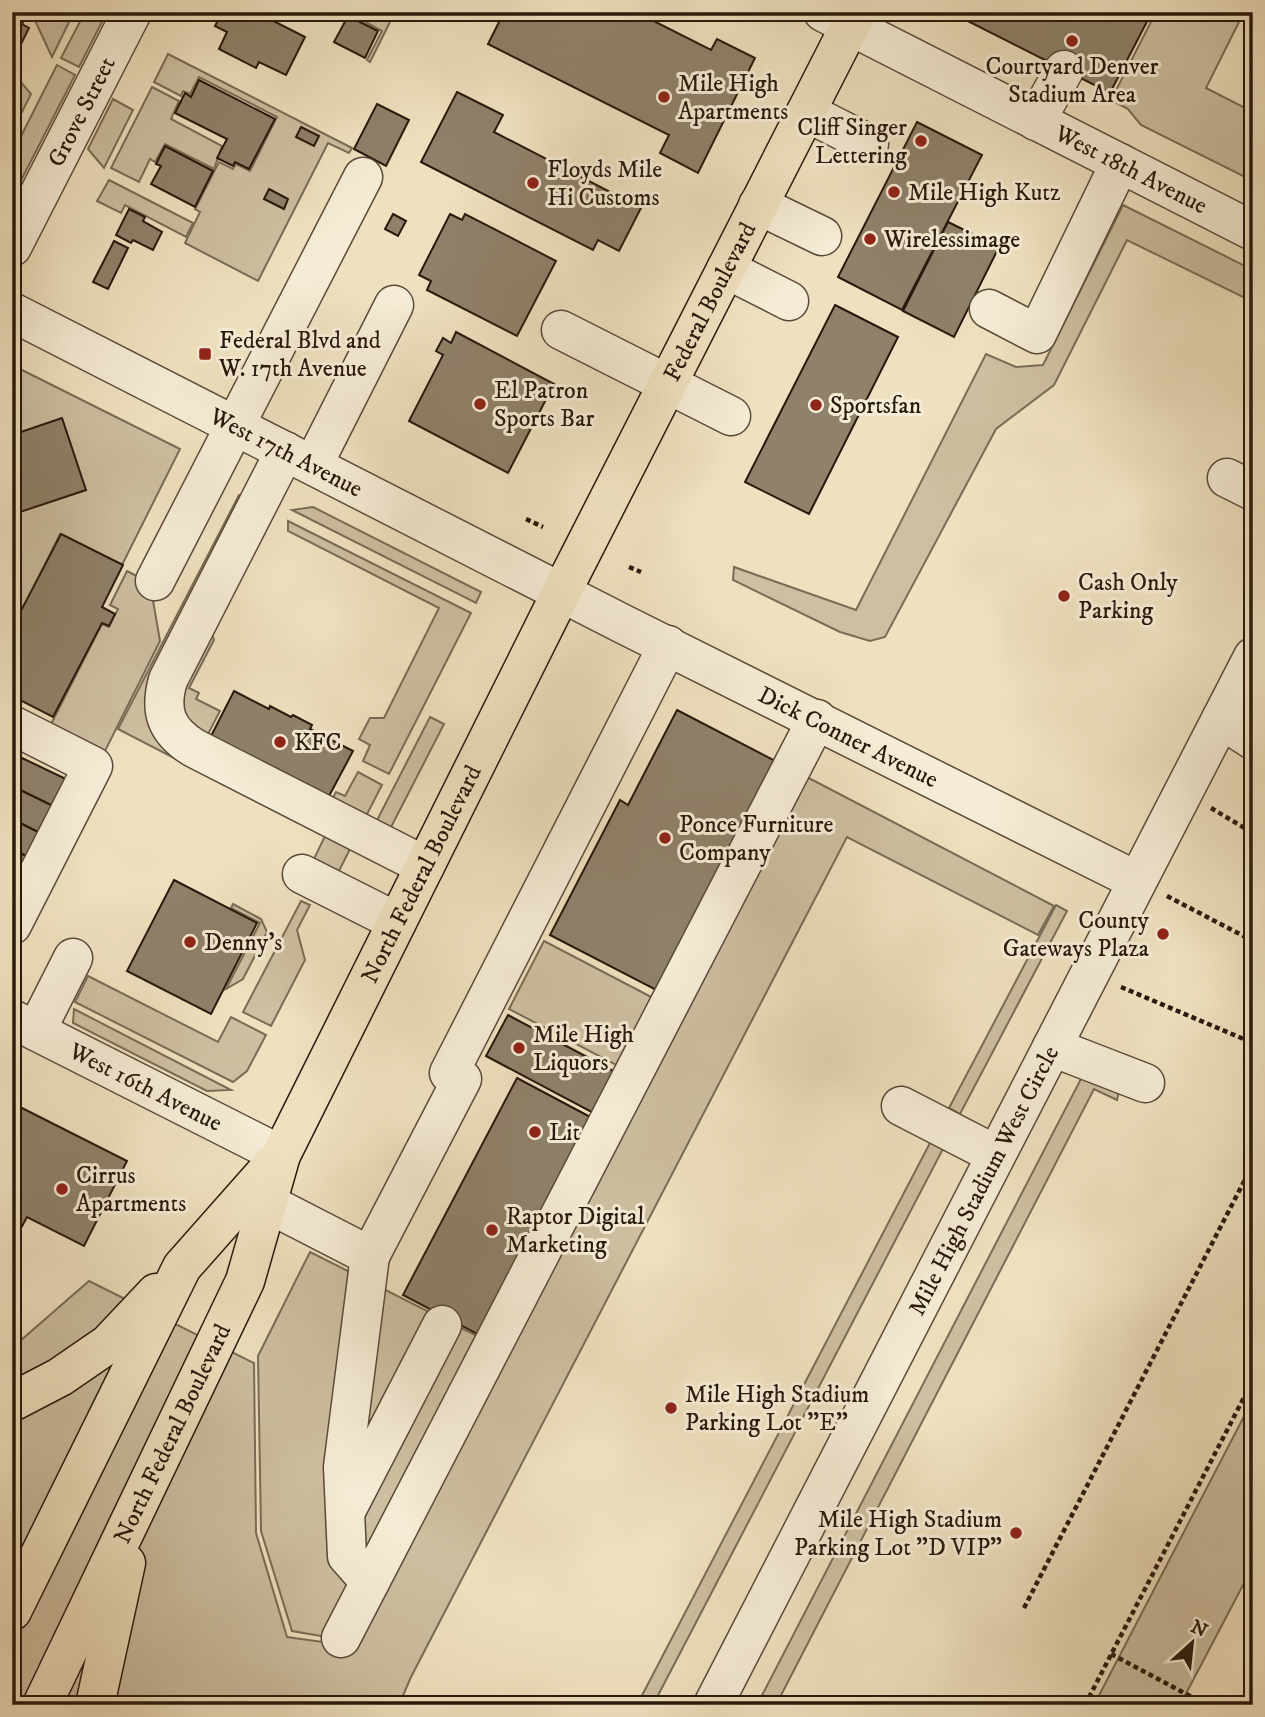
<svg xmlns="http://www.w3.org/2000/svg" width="1265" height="1717" viewBox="0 0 1265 1717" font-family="'IM FELL DW Pica',serif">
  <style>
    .green { fill: #cdbfa1; stroke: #7a6c57; stroke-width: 2 }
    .building { fill: #8f816a; stroke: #28180d; stroke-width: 2 }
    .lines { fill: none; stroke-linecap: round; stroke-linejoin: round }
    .minor-casing { stroke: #5a4a3a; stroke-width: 41 }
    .major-casing { stroke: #28180d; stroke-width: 41 }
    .path { stroke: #28180d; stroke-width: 4.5; stroke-dasharray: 5 3.5; stroke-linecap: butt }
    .minor { stroke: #f5ecd5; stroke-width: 38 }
    .major { stroke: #efe1bf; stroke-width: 38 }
    .poi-dot { fill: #8f2418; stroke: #f5ecd5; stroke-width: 2.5 }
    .labels { text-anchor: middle; stroke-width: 6; stroke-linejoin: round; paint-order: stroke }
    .poi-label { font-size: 24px; fill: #28180d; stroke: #f5ecd5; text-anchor: start }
    .street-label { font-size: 24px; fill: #28180d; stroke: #f5ecd5 }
  </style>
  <rect width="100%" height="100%" fill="#efe1bf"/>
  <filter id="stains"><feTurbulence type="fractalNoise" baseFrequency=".00286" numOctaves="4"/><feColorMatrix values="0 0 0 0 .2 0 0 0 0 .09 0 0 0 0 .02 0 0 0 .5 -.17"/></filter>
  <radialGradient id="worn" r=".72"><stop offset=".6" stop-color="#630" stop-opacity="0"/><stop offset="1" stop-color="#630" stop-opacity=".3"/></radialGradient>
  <g class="green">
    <polygon points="31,12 74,12 52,57"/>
    <polygon points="85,12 107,12 79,67 61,58"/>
    <polygon points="347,12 395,12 370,62 367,60 382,31"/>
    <polygon points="1156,12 1244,12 1206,88 1253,112 1253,181 1141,125 1128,109 1111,100"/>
    <polygon points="168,54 352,148 349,153 328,143 258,281 185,243 200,212 195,209 219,162 233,169 236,164 250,171 277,117 199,77 190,94 183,91 181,96 154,82"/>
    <polygon points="57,65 75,75 12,198 12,154"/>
    <polygon points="12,72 31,94 12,132"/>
    <polygon points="152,87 179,101 171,119 222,146 214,169 165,144 155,162 150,159 139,182 111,168"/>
    <polygon points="113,99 133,110 104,168 88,149"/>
    <polygon points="109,180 193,223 186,237 125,205 121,213 97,201"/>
    <polygon points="1123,205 1253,270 1253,302 1127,240 1054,385 996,429 885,637 870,641 840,632 733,580 734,567 856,610 986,354 1016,367 1043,365"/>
    <polygon points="12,365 180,449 122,565 60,534 12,631"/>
    <polygon points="239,495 247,500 152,708 356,837 339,871 314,859 325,836 118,729"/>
    <polygon points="313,507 481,592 476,603 292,510"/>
    <polygon points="288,521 471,613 389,774 363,761 370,745 359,739 370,718 384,718 439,608 288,531"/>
    <polygon points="127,571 150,583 160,641 103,755 49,728 102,624 109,627 118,609 110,605"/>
    <polygon points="212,634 214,640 189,688 199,693 196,699 220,711 204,742 192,733 177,688"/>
    <polygon points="430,717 444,724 387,835 373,828"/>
    <polygon points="358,772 382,785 363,822 329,805 336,792 345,796"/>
    <polygon points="803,775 1054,906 1038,935 847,837 411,1677 401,1700 410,1705 12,1705 12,1348 89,1281 254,1363 256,1533 287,1637 351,1646"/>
    <polygon points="301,901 310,905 297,930 305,960 271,1026 243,1012"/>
    <polygon points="233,904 261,919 267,932 243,979 226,989 260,923 231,908"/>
    <polygon points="1056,905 1067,911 960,1114 949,1108"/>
    <polygon points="544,941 657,1000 622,1068 509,1009"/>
    <polygon points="88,976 218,1042 231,1017 266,1035 247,1071 233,1082 75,1002"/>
    <polygon points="74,1009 231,1090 207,1091 73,1023"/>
    <polygon points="1084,1073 1119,1091 1117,1100 1094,1089 776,1705 757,1705"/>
    <polygon points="932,1139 945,1145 653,1705 637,1705"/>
    <polygon points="310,1252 483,1339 332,1638 292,1631 261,1531 258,1356"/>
    <polygon points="1253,1399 1253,1566 1180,1705 1094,1705"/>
  </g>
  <g class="building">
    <polygon points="12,12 29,12 22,24 29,28 20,46 13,42 12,44"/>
    <polygon points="222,12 256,12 305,37 286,75 259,62 256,68 219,49 227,32 215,26"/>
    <polygon points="504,12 636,12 711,50 717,39 755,58 698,173 660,153 669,135 488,44"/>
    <polygon points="950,12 1152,12 1110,93"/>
    <polygon points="348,16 378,31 365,58 334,42"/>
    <polygon points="199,80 275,119 249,169 235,162 233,166 217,158 227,139 175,113 185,93 191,97"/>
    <polygon points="457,92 503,115 494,132 641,208 619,251 598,240 593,250 421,162"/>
    <polygon points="377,104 409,120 386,166 354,149"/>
    <polygon points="917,122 982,155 902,310 838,277"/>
    <polygon points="301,127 319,136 314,146 296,137"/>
    <polygon points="165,146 213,171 195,207 151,184 161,166 156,164"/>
    <polygon points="269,189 288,199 284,209 264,199"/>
    <polygon points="129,209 145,217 143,221 162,232 153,250 133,240 131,243 116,235"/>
    <polygon points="393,214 406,221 398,236 385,229"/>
    <polygon points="450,214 462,220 465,214 556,261 517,336 427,290 431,281 419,275"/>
    <polygon points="948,222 999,247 954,337 903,311"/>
    <polygon points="114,241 128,248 108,289 93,282"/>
    <polygon points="835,305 898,337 809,514 745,482"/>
    <polygon points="456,332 554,384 508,473 409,421 443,355 436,351 443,338 451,343"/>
    <polygon points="62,418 86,490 17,513 12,498 12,435"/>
    <polygon points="61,534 123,565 102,607 115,614 109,626 102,623 53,717 12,696 12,628"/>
    <polygon points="234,691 269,709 270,706 291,717 293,715 312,725 310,729 353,751 328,798 208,742"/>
    <polygon points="677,710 781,764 662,993 550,935 620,800 628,805"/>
    <polygon points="22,758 68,780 55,807 12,786 12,778"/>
    <polygon points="12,786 55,807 42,834 12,819"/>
    <polygon points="12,819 42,834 30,858 12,849"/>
    <polygon points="12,849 30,858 12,883"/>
    <polygon points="174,880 257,923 211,1014 127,971"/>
    <polygon points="508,1015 621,1075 599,1116 486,1056"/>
    <polygon points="517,1078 596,1120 483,1337 403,1295"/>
    <polygon points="12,1103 127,1161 84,1246 27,1217 12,1245"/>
  </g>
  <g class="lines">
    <g class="minor-casing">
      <g id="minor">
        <path id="s1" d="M823 12 1253 231"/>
        <polyline points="806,112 869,144"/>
        <polyline points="1036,121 1064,70"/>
        <polyline points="758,205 822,236"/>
        <path id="s2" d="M12 247 132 12"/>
        <polyline points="726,269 789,301"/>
        <polyline points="989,309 1037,334 1120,163"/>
        <path id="s3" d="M12 312 623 624 1137 881"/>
        <polyline points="561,330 731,416"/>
        <path d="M285 451 168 680C159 711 166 731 194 748L425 866"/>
        <polyline points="313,465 394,305"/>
        <polyline points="1227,478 1253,491"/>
        <polyline points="155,581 363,177"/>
        <polyline points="1221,719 1253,740"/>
        <polyline points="12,725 93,766 12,925"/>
        <polyline points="302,874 397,922"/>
        <path id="s4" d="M12 1019 281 1155"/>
        <polyline points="36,1031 73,958"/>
        <polyline points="1052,1047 1145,1083"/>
        <polyline points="901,1106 996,1155"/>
        <polyline points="267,1203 370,1256 462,1079 449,1073 668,645"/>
        <polyline points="348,1507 442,1325"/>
        <polyline points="370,1582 347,1556 343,1467 370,1256"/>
        <polyline points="341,1638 817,719"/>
        <path id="s5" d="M713 1705 1253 657"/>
      </g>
    </g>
    <g class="major-casing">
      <g id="major">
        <polyline points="12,1402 60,1377 108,1344 156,1293"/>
        <polyline points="12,1611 182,1267 275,1162"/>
        <path id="s6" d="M42 1705 245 1281 281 1155 562 591 857 12"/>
        <polyline points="95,1705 126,1563"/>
      </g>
    </g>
    <g class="path">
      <polyline points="526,519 543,527"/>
      <polyline points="629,567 641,572"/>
      <polyline points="1211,808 1253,833"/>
      <polyline points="1167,896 1253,941"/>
      <polyline points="1121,987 1253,1043"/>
      <polyline points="1024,1608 1253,1164"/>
      <polyline points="1111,1654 1207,1705"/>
      <polyline points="1085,1705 1253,1380"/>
    </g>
    <use href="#minor" class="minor"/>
    <use href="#major" class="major"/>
  </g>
  <g class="poi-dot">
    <circle cx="1072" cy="41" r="7"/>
    <circle cx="664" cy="97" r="7"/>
    <circle cx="921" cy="141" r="7"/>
    <circle cx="533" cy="183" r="7"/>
    <circle cx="894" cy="192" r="7"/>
    <circle cx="870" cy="239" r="7"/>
    <rect x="198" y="347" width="14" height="14" rx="3.5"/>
    <circle cx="480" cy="404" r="7"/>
    <circle cx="816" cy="405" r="7"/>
    <circle cx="1064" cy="596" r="7"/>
    <circle cx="280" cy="742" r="7"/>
    <circle cx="665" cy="838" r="7"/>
    <circle cx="1163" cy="934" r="7"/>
    <circle cx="190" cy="942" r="7"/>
    <circle cx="519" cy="1048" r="7"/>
    <circle cx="535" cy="1132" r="7"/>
    <circle cx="62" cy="1189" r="7"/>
    <circle cx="492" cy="1230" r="7"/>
    <circle cx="671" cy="1408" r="7"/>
    <circle cx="1016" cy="1533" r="7"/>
  </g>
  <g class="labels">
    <g class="poi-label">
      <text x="1072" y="74" text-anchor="middle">Courtyard Denver<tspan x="1072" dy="28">Stadium Area</tspan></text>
      <text x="678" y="91">Mile High<tspan x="678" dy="28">Apartments</tspan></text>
      <text x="907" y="135" text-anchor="end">Cliff Singer<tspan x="907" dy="28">Lettering</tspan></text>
      <text x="547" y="177">Floyds Mile<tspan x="547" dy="28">Hi Customs</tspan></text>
      <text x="908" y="200">Mile High Kutz</text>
      <text x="884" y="247">Wirelessimage</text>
      <text x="219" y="348">Federal Blvd and<tspan x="219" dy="28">W. 17th Avenue</tspan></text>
      <text x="494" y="398">El Patron<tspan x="494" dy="28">Sports Bar</tspan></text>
      <text x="830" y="413">Sportsfan</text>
      <text x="1078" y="590">Cash Only<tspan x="1078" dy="28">Parking</tspan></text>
      <text x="294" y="750">KFC</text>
      <text x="679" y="832">Ponce Furniture<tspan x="679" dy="28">Company</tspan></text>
      <text x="1149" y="928" text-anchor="end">County<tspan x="1149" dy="28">Gateways Plaza</tspan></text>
      <text x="204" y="950">Denny's</text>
      <text x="533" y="1042">Mile High<tspan x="533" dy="28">Liquors</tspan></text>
      <text x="549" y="1140">Lit</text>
      <text x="76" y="1183">Cirrus<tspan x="76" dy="28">Apartments</tspan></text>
      <text x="506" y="1224">Raptor Digital<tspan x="506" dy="28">Marketing</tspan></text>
      <text x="685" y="1402">Mile High Stadium<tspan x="685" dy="28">Parking Lot "E"</tspan></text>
      <text x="1002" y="1527" text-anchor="end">Mile High Stadium<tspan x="1002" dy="28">Parking Lot "D VIP"</tspan></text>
    </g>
    <g class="street-label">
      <text dy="8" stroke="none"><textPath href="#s2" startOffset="152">Grove Street</textPath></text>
      <text dy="8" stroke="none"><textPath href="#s1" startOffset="346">West 18th Avenue</textPath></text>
      <text dy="8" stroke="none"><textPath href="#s6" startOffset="1556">Federal Boulevard</textPath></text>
      <text dy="8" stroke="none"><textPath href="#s3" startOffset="308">West 17th Avenue</textPath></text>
      <text dy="8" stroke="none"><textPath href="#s3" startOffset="938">Dick Conner Avenue</textPath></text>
      <text dy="8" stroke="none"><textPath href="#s6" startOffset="915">North Federal Boulevard</textPath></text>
      <text dy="8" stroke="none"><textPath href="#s4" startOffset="150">West 16th Avenue</textPath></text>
      <text dy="8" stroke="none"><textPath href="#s5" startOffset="590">Mile High Stadium West Circle</textPath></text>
      <text dy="8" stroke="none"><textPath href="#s6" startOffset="301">North Federal Boulevard</textPath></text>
    </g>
  </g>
  <rect width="1265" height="1717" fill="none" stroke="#efe1bf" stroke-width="42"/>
  <rect x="14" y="14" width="1237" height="1689" fill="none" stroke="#28180d" stroke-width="3.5"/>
  <rect x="21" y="21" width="1223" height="1675" fill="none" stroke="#28180d" stroke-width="2"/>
  <g transform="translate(1192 1643) rotate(27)" stroke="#f5ecd5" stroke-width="5" paint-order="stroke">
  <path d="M0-5L12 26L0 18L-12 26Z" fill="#28180d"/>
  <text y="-10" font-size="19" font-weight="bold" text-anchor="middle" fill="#28180d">N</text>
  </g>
  <rect width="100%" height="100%" filter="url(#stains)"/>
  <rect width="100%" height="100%" fill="url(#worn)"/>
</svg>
